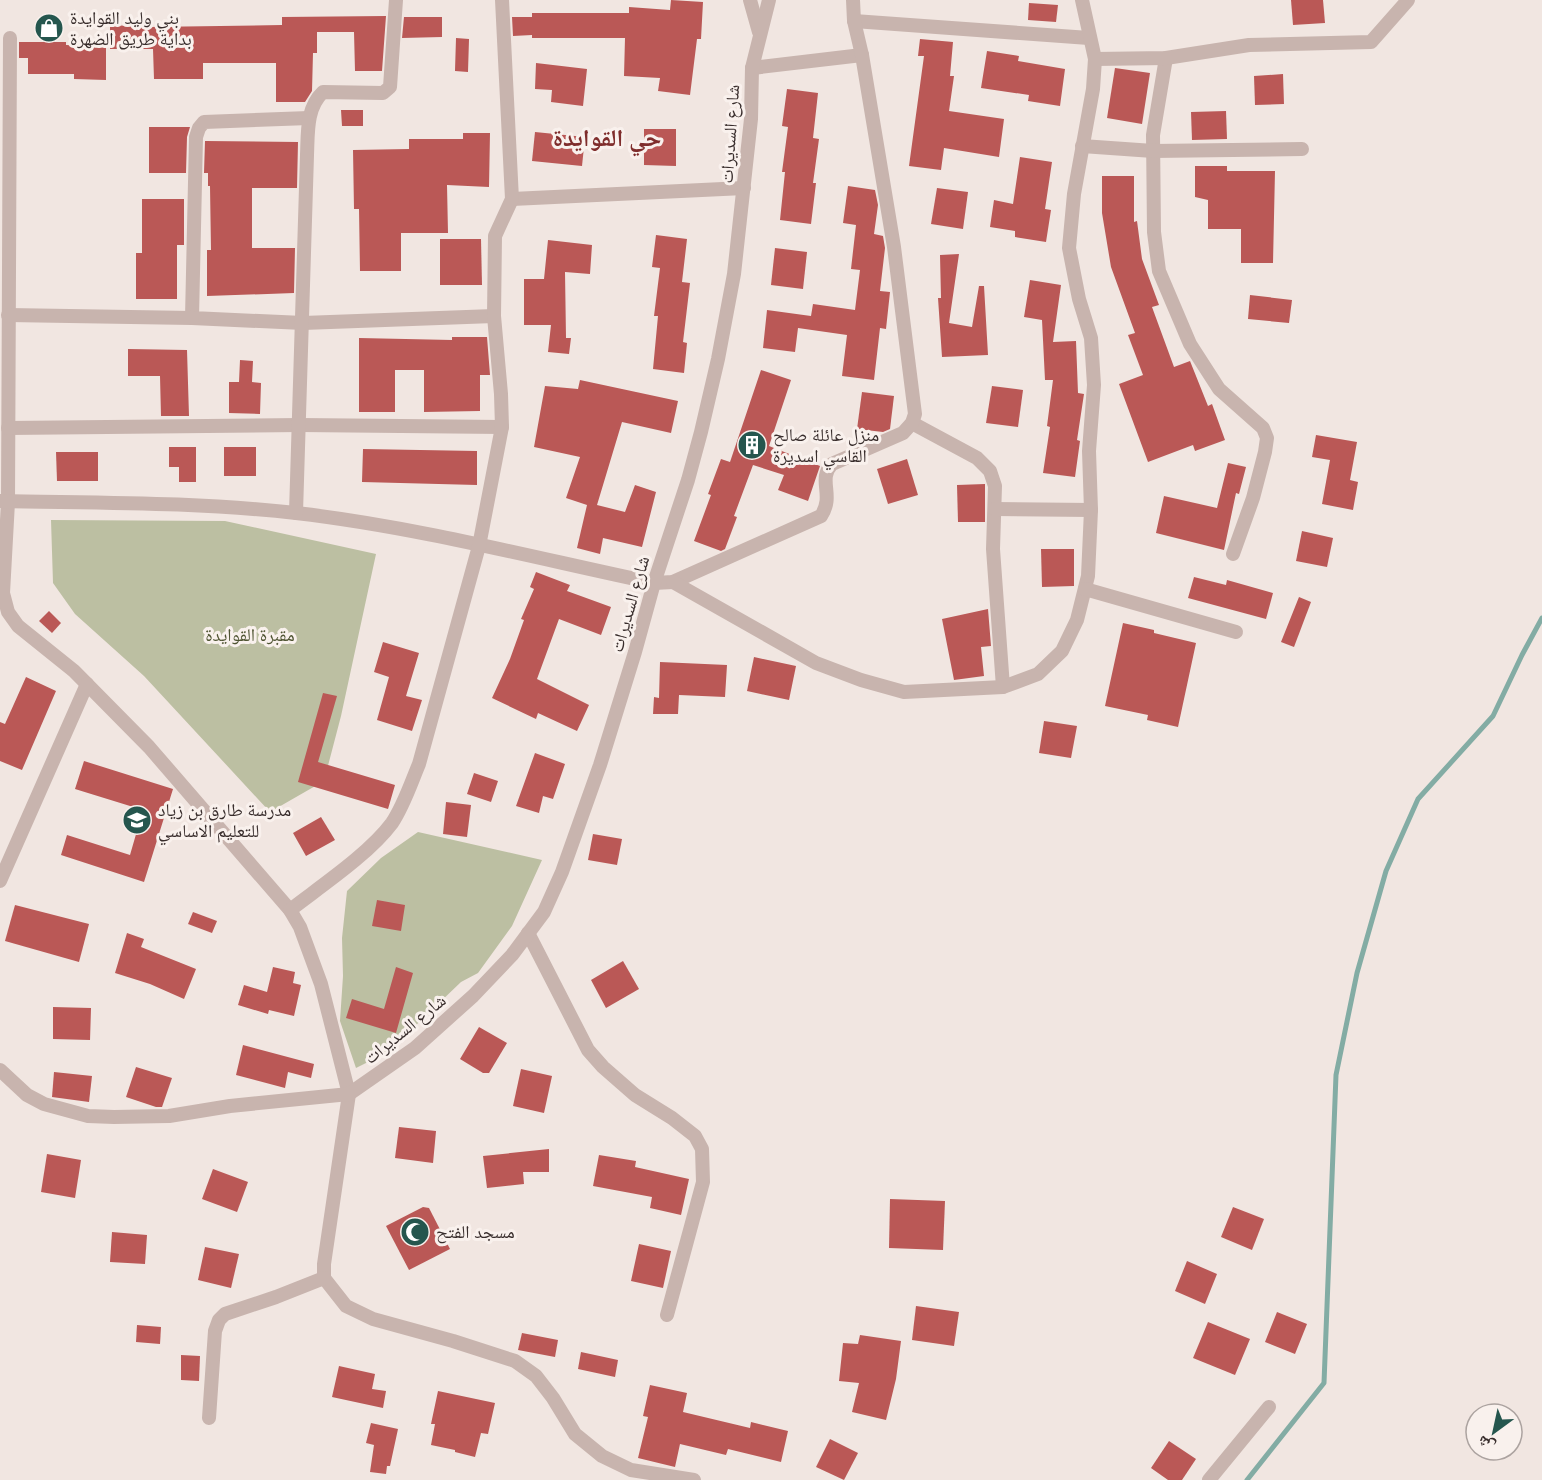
<svg xmlns="http://www.w3.org/2000/svg" width="1542" height="1480" viewBox="0 0 1542 1480" font-family="Lato,'Noto Naskh Arabic',sans-serif">
  <style>
    .green { fill: #bcbfa2 }
    .lines { fill: none; stroke-linecap: round; stroke-linejoin: round }
    .stream { stroke: #83aca4; stroke-width: 5 }
    .building { fill: #ba5856 }
    .street { stroke: #c8b4ae; stroke-width: 14 }
    .labels { text-anchor: middle; stroke-width: 6; stroke-linejoin: round; paint-order: stroke }
    .poi-label { font-size: 18px; fill: #382d2c; stroke: #f9f1ed; text-anchor: start }
    .street-label { font-size: 18px; fill: #382d2c; stroke: #f9f1ed }
    .park-label { font-size: 18px; fill: #4f5432; stroke: #f9f1ed }
    .district-label { font-size: 24px; font-weight: bold; fill: #7f2d2c; stroke: #f9f1ed }
  </style>
  <rect width="100%" height="100%" fill="#f1e6e1"/>
  <g class="green">
    <polygon points="51,520 225,521 376,554 341,716 324,781 270,812 144,676 75,614 53,583"/>
    <polygon points="418,832 542,860 512,926 478,973 461,982 388,1052 356,1068 340,1021 343,976 342,938 347,891 381,858"/>
  </g>
  <g class="lines">
    <polyline class="stream" points="1247,1480 1324,1383 1336,1075 1357,973 1386,871 1418,799 1493,716 1522,655 1542,618"/>
  </g>
  <g class="building">
    <polygon points="671,0 703,2 701,39 697,39 690,95 658,91 660,78 624,76 625,38 532,38 532,35 513,36 512,17 532,17 532,13 629,13 629,7 670,10"/>
    <polygon points="1291,0 1323,0 1325,23 1293,25"/>
    <polygon points="1029,3 1058,5 1056,22 1028,20"/>
    <polygon points="386,16 382,71 355,71 354,32 317,32 317,53 313,53 312,91 305,102 276,102 276,63 203,63 203,79 154,79 153,49 110,49 110,25 149,27 282,25 282,17"/>
    <polygon points="404,17 442,17 442,37 402,38"/>
    <polygon points="456,38 469,39 468,72 455,71"/>
    <polygon points="920,39 953,42 950,76 954,76 949,111 1004,119 999,157 944,148 941,170 909,166 924,56 918,56"/>
    <polygon points="19,42 66,42 66,45 106,46 106,80 74,79 74,74 28,74 28,58 19,58"/>
    <polygon points="987,51 1019,56 1018,61 1065,69 1060,106 1028,101 1029,95 981,88"/>
    <polygon points="536,63 587,69 583,106 551,102 552,90 535,89"/>
    <polygon points="1115,68 1150,73 1142,124 1107,118"/>
    <polygon points="1283,74 1284,104 1255,105 1254,76"/>
    <polygon points="787,89 818,93 813,138 819,139 813,183 816,183 811,224 780,220 785,172 782,172 788,127 782,126"/>
    <polygon points="341,110 363,110 363,126 342,126"/>
    <polygon points="1226,111 1227,139 1192,140 1191,112"/>
    <polygon points="149,127 190,127 187,137 186,173 149,173"/>
    <polygon points="644,129 676,129 676,166 644,165"/>
    <polygon points="535,132 585,137 582,166 532,161"/>
    <polygon points="463,133 490,133 489,187 447,185 448,233 401,233 401,271 360,271 359,209 354,209 353,150 409,149 409,139 463,139"/>
    <polygon points="205,141 298,142 297,188 252,188 252,248 295,248 294,293 207,296 207,250 211,250 210,186 208,186 208,173 204,173"/>
    <polygon points="1020,157 1052,162 1045,209 1051,210 1046,242 1015,237 1015,231 990,227 994,200 1013,204"/>
    <polygon points="1195,166 1227,166 1227,171 1275,171 1273,263 1241,263 1241,229 1208,229 1208,200 1195,197"/>
    <polygon points="1102,176 1134,176 1134,222 1137,221 1142,259 1159,305 1152,307 1174,367 1190,361 1208,406 1212,404 1225,440 1195,451 1193,445 1148,462 1119,384 1143,375 1128,335 1135,333 1111,267 1102,213"/>
    <polygon points="848,186 875,190 878,205 874,234 883,236 885,248 880,291 890,292 886,329 880,328 874,380 842,376 847,335 798,328 795,352 763,348 767,310 811,316 813,304 855,310 860,270 851,269 856,225 843,223"/>
    <polygon points="937,188 968,192 963,229 931,224"/>
    <polygon points="142,199 184,199 184,245 177,245 177,299 136,299 136,253 142,253"/>
    <polygon points="656,235 687,239 682,282 690,283 683,342 687,343 684,373 653,369 658,316 654,316 660,268 652,267"/>
    <polygon points="440,239 481,239 482,285 440,285"/>
    <polygon points="548,240 592,245 590,274 565,272 566,338 571,338 569,354 548,352 551,325 524,325 524,279 544,279"/>
    <polygon points="775,248 807,252 803,289 771,285"/>
    <polygon points="959,254 949,323 972,327 979,286 984,286 988,355 942,357 938,298 941,298 940,255"/>
    <polygon points="1030,280 1061,285 1053,342 1076,341 1078,393 1084,394 1077,440 1080,441 1075,477 1043,473 1050,427 1047,426 1053,380 1045,380 1042,320 1024,317"/>
    <polygon points="1250,295 1292,300 1289,323 1248,319"/>
    <polygon points="452,337 487,337 490,375 480,375 480,411 424,412 424,370 395,370 395,412 359,412 359,338 452,340"/>
    <polygon points="128,349 187,350 189,416 161,416 160,376 128,376"/>
    <polygon points="240,360 253,361 252,382 261,383 260,414 229,413 229,382 239,382"/>
    <polygon points="761,370 791,380 769,446 820,466 808,501 778,490 784,475 753,465 734,516 737,517 725,549 721,551 694,541 711,495 708,494 721,459 730,462"/>
    <polygon points="580,380 678,401 671,433 622,422 597,505 625,512 635,485 656,492 642,547 603,538 600,554 577,548 587,505 566,498 580,457 534,447 545,386 578,389"/>
    <polygon points="992,386 1023,390 1018,427 986,423"/>
    <polygon points="862,392 894,396 890,429 883,432 857,429"/>
    <polygon points="1316,435 1357,442 1350,480 1358,482 1353,510 1322,504 1330,460 1312,457"/>
    <polygon points="169,447 196,447 196,482 179,482 179,467 169,467"/>
    <rect x="224" y="447" width="32" height="29"/>
    <polygon points="363,449 477,451 477,485 362,482"/>
    <polygon points="56,452 98,452 98,481 57,481"/>
    <polygon points="907,459 918,495 888,504 877,469"/>
    <polygon points="1228,463 1246,467 1239,494 1236,493 1224,550 1156,533 1164,496 1217,508"/>
    <polygon points="985,484 985,522 958,522 957,485"/>
    <polygon points="1302,531 1333,538 1327,567 1296,561"/>
    <polygon points="1041,549 1074,549 1074,586 1042,587"/>
    <polygon points="536,572 570,585 567,591 611,607 601,635 559,619 537,679 589,705 577,731 538,713 536,719 492,698 510,659 524,620 521,619 534,589 530,587"/>
    <polygon points="1194,577 1226,585 1227,580 1273,593 1266,619 1188,598"/>
    <polygon points="1299,597 1311,602 1294,647 1281,642"/>
    <polygon points="988,609 991,646 981,647 984,676 954,680 942,619"/>
    <polygon points="49,611 61,623 52,633 39,621"/>
    <polygon points="1123,623 1154,630 1154,633 1196,643 1178,727 1147,720 1148,715 1105,706"/>
    <polygon points="383,642 419,653 406,696 422,700 412,731 377,720 389,677 374,672"/>
    <polygon points="754,657 796,666 789,700 747,691"/>
    <polygon points="660,662 727,665 725,697 679,695 678,714 653,714 654,697 659,698"/>
    <polygon points="26,677 56,691 22,770 0,761 0,722 5,724"/>
    <polygon points="323,693 337,696 318,762 395,785 388,809 298,782"/>
    <polygon points="1044,721 1077,726 1071,758 1039,753"/>
    <polygon points="535,753 565,764 553,799 543,796 539,813 516,806"/>
    <polygon points="84,761 173,789 144,882 61,855 67,835 130,855 143,810 75,789"/>
    <polygon points="474,773 498,781 491,802 467,794"/>
    <polygon points="446,802 471,805 467,837 443,834"/>
    <polygon points="321,817 335,840 306,856 293,833"/>
    <polygon points="593,834 622,839 617,865 588,860"/>
    <polygon points="377,900 405,905 401,931 372,926"/>
    <polygon points="15,905 89,924 79,962 5,941"/>
    <polygon points="193,912 217,921 212,933 188,924"/>
    <polygon points="127,933 144,939 141,947 196,969 184,999 150,984 115,973"/>
    <polygon points="623,961 639,989 606,1008 591,980"/>
    <polygon points="273,967 295,972 293,983 301,985 294,1016 269,1010 268,1014 238,1005 244,985 267,992"/>
    <polygon points="396,967 413,973 396,1033 346,1018 352,999 384,1009"/>
    <polygon points="53,1007 91,1008 90,1040 53,1039"/>
    <polygon points="479,1027 507,1043 489,1073 483,1073 460,1059"/>
    <polygon points="243,1045 314,1064 311,1078 288,1072 285,1088 236,1075"/>
    <polygon points="136,1067 172,1078 162,1107 156,1107 126,1097"/>
    <polygon points="521,1069 552,1076 544,1113 513,1106"/>
    <polygon points="54,1072 92,1076 89,1102 52,1097"/>
    <polygon points="399,1127 436,1131 433,1163 395,1158"/>
    <polygon points="549,1149 549,1172 523,1172 524,1184 487,1188 483,1156"/>
    <polygon points="47,1154 81,1160 75,1198 41,1192"/>
    <polygon points="599,1155 636,1161 635,1167 689,1179 681,1215 650,1208 652,1197 593,1186"/>
    <polygon points="213,1169 248,1182 237,1212 202,1199"/>
    <polygon points="890,1199 945,1201 943,1250 889,1248"/>
    <polygon points="423,1207 429,1208 450,1249 409,1270 386,1226"/>
    <polygon points="1233,1207 1264,1219 1252,1250 1221,1237"/>
    <polygon points="112,1232 147,1235 145,1264 110,1262"/>
    <polygon points="639,1244 671,1251 663,1288 631,1281"/>
    <polygon points="205,1247 239,1254 231,1288 198,1280"/>
    <polygon points="1187,1261 1217,1274 1205,1304 1175,1291"/>
    <polygon points="916,1306 959,1312 954,1346 912,1340"/>
    <polygon points="1277,1312 1307,1324 1295,1354 1265,1342"/>
    <polygon points="1208,1322 1250,1339 1235,1375 1193,1358"/>
    <polygon points="137,1325 161,1327 160,1344 136,1342"/>
    <polygon points="522,1333 558,1340 555,1357 518,1350"/>
    <polygon points="860,1335 901,1341 896,1379 886,1420 852,1412 859,1383 839,1381 843,1343 858,1344"/>
    <polygon points="581,1352 618,1360 615,1377 578,1369"/>
    <polygon points="181,1355 200,1356 199,1381 181,1380"/>
    <polygon points="339,1366 375,1374 372,1389 386,1391 383,1408 332,1397"/>
    <polygon points="650,1385 687,1393 683,1412 750,1428 751,1422 788,1431 781,1462 728,1449 726,1455 680,1444 675,1467 638,1458 648,1417 643,1416"/>
    <polygon points="438,1391 495,1403 488,1434 481,1433 475,1457 455,1452 455,1450 431,1445 435,1424 431,1424"/>
    <polygon points="371,1423 398,1429 390,1466 387,1466 386,1474 370,1472 374,1445 366,1443"/>
    <polygon points="830,1439 858,1453 844,1480 816,1467"/>
    <polygon points="1169,1441 1196,1459 1182,1480 1168,1480 1151,1468"/>
  </g>
  <g class="lines">
    <g class="street">
      <polyline points="750,0 759,32"/>
      <polyline points="854,21 1089,38"/>
      <polyline points="10,38 8,502 3,593 8,612 18,626 74,671 149,747 290,910 300,927 321,984 349,1094 324,1264 324,1278 346,1306 373,1319 453,1341 515,1361 536,1376 553,1398 575,1434 602,1456 631,1470 694,1480"/>
      <polyline points="1166,58 1153,135 1154,232 1159,271 1190,344 1219,389 1263,428 1267,438 1265,452 1253,498 1233,554"/>
      <polyline points="1095,59 1166,58 1249,45 1371,42 1408,0"/>
      <polyline points="752,68 862,55"/>
      <polyline points="309,118 204,122 199,128 196,137 192,318 303,323 494,316"/>
      <polyline points="1082,146 1153,151 1302,149"/>
      <polyline points="512,199 744,188"/>
      <polyline points="8,315 192,318"/>
      <polyline points="912,423 977,458 990,471 995,486 993,549 1003,687"/>
      <polyline points="8,428 300,425 502,427"/>
      <path d="M1 501C99 503 198 502 296 513 417 527 535 558 654 583L673 582 821 516C835 495 817 480 832 464L903 433 912 423 915 414 894 247 862 55 854 21 853 0"/>
      <polyline points="995,509 1091,510"/>
      <path d="M296 513 307 155C308 133 306 108 323 92L383 93 390 87 396 0"/>
      <polyline points="673,582 816,663 861,680 904,692 1003,687 1038,674 1062,651 1077,620 1088,576 1091,510 1089,451 1094,385 1091,338 1079,299 1069,248 1074,194 1093,89 1095,59 1082,0"/>
      <polyline points="1085,589 1236,632"/>
      <polyline points="0,881 87,684"/>
      <path d="M290 910C321 886 369 854 392 823 404 805 411 783 419 764L479 546 502 427 501 394 494 316 495 236 512 199 502 0"/>
      <polyline points="528,933 588,1050 603,1067 635,1095 672,1118 695,1136 702,1149 703,1182 667,1315"/>
      <polyline points="0,1070 27,1095 44,1104 88,1116 114,1117 169,1116 230,1106 349,1094 415,1048 473,996 512,955 544,912 562,872 600,765 635,652 654,583 688,480 701,432 718,359 734,274 751,119 752,68 769,0"/>
      <polyline points="209,1418 215,1331 219,1320 225,1314 276,1297 324,1278"/>
      <polyline points="1209,1480 1269,1407"/>
    </g>
  </g>
  <defs>
    <g id="shop-disc" transform="scale(1.5)"><circle r="9.5" fill="#25564e" stroke="#f9f1ed"/><path d="M-5-2.5h2.3a2.7 3.5 0 0 1 5.4 0H5L5.5 6h-11ZM-1.5-2.5h3a1.5 2.3 0 0 0-3 0Z" fill="#fff"/></g>
    <g id="building-disc" transform="scale(1.5)"><circle r="9.5" fill="#25564e" stroke="#f9f1ed"/><path d="M-4-6H4V6H1V3H-1V6H-4ZM-2.5-4.3h1.7v1.8h-1.7ZM.8-4.3h1.7v1.8H.8ZM-2.5-1h1.7V.8h-1.7ZM.8-1h1.7V.8H.8Z" fill="#fff"/></g>
    <g id="school-disc" transform="scale(1.5)"><circle r="9.5" fill="#25564e" stroke="#f9f1ed"/><path d="M0-5L7-2L0 1L-7-2ZM-4 1L0 2.5L4 1V4Q0 6-4 4Z" fill="#fff"/></g>
    <g id="mosque-disc" transform="scale(1.5)"><circle r="9.5" fill="#25564e" stroke="#f9f1ed"/><path d="M3.5-4.9A6 6 0 1 0 3.5 4.9A5 5 0 1 1 3.5-4.9Z" fill="#fff"/></g>
  </defs>
  <g fill-rule="evenodd">
    <use href="#shop-disc" x="49" y="28"/>
    <use href="#building-disc" x="752" y="445"/>
    <use href="#school-disc" x="137" y="820"/>
    <use href="#mosque-disc" x="415" y="1232"/>
  </g>
  <g class="labels">
    <g class="poi-label">
      <text x="70" y="24">بني وليد القوايدة<tspan x="70" dy="21">بداية طريق الضهرة</tspan></text>
      <text x="773" y="441">منزل عائلة صالح<tspan x="773" dy="21">القاسي اسديرة</tspan></text>
      <text x="158" y="816">مدرسة طارق بن زياد<tspan x="158" dy="21">للتعليم الاساسي</tspan></text>
      <text x="436" y="1238">مسجد الفتح</text>
    </g>
    <g class="street-label">
      <text transform="translate(730 134) rotate(-86)" y="6">شارع السديرات</text>
      <text transform="translate(630 604) rotate(-74)" y="6">شارع السديرات</text>
      <text transform="translate(405 1029) rotate(-39)" y="6">شارع السديرات</text>
    </g>
    <g class="park-label">
      <text x="250" y="641">مقبرة القوايدة</text>
    </g>
    <g class="district-label">
      <text x="607" y="146">حي القوايدة</text>
    </g>
  </g>
  <g transform="translate(1494 1432) rotate(213)"><circle r="28" fill="#f9f1ed" stroke="#aca3a0" stroke-width="1.5"/>
  <path d="M0-4.5L10 22L0 15L-10 22Z" fill="#25564e"/>
  <text y="-9" font-size="16" font-weight="bold" text-anchor="middle" fill="#382d2c">ش</text>
  </g>
</svg>
